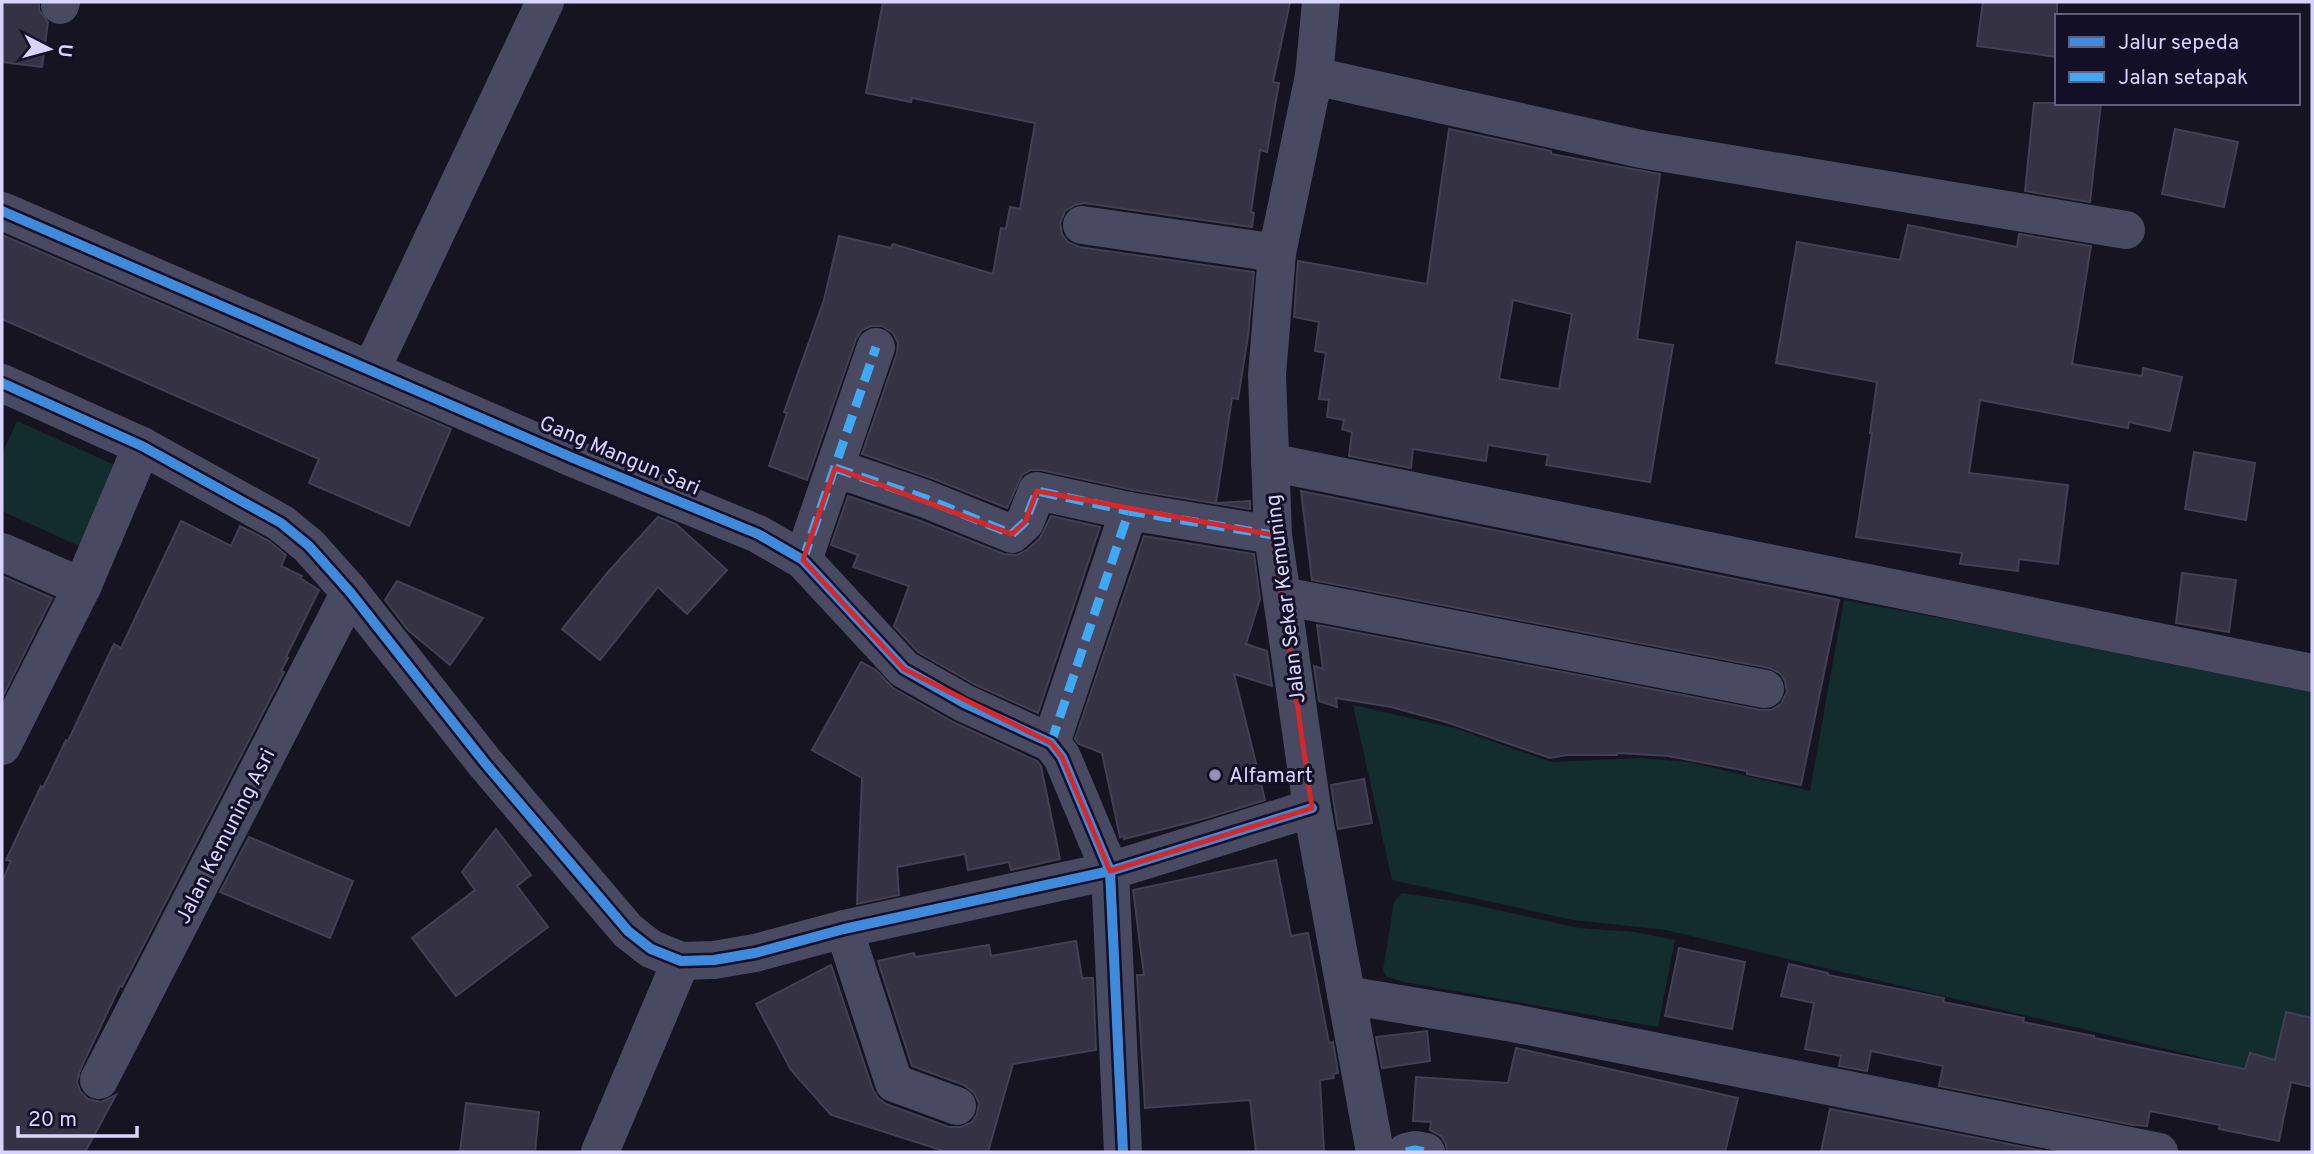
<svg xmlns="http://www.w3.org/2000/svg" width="2314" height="1154" viewBox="0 0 2314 1154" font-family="Overpass,sans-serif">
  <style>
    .green { fill: #132c2d }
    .building { fill: #343243; stroke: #433f54; stroke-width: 2; fill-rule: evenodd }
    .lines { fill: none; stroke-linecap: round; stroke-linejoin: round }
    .street { stroke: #4a4962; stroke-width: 38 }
    .quiet { stroke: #3fa9f5; stroke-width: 9; stroke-dasharray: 18 9; stroke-linecap: butt }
    .cycleway-casing { stroke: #130f26; stroke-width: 15 }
    .cycleway { stroke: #408adc; stroke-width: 10 }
    .marked { fill: none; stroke: #d62828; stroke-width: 5; stroke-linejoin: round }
    .poi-dot { fill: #9591b1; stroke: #130f26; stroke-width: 2.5 }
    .labels { text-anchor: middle; stroke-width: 6; stroke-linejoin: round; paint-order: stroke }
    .street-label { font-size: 21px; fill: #d9d4ff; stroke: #130f26 }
    .poi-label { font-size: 21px; fill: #d9d4ff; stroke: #130f26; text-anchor: start }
  </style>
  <rect width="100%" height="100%" fill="#161421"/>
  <g class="green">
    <polygon points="17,421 117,466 81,547 2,511 2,454"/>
    <polygon points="1844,600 2312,688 2312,1086 2200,1057 1666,930 1573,920 1392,880 1353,705 1458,729 1551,762 1641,758 1689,762 1810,791"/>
    <polygon points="1402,893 1466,903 1579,928 1635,932 1675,940 1658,1027 1404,982 1387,977 1383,970 1394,902"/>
  </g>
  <g class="building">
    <polygon points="2,2 39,2 39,10 48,22 42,67 2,62"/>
    <polygon points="883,2 1290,2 1273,82 1279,83 1267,152 1260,150 1251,212 1254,213 1252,227 1084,203 1075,205 1065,211 1060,223 1062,234 1068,242 1079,247 1254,272 1248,336 1238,399 1232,398 1216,503 1250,501 1250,509 1133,490 1041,470 1031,470 1022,475 1007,508 934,479 862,454 897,353 898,343 893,333 882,326 871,326 862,330 856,339 807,480 769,466 787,413 784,412 824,300 839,236 891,248 893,244 993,274 1001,228 1006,229 1010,207 1020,209 1035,123 912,98 911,102 866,93"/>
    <polygon points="1983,2 2057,2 2057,57 1977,46"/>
    <polygon points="2034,103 2101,103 2090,202 2025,191"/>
    <path d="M1449 129 1551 151V154L1660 174 1637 339 1673 345 1650 482 1546 465 1548 455 1488 445 1486 461 1413 449 1411 468 1349 456 1352 432 1342 429 1344 420 1327 417 1329 400 1319 399 1326 353 1315 351 1319 322 1294 317 1298 261 1427 284ZM1513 300 1572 314 1559 389 1499 379Z"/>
    <polygon points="2175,129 2238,142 2224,207 2162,194"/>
    <polygon points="1908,225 2017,247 2019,234 2091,246 2072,364 2142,376 2143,368 2182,377 2170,431 2129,422 2128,428 1980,400 1969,473 2068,485 2058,564 2019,559 2018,571 1960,564 1962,553 1856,537 1872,433 1870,433 1877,382 1776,363 1797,242 1900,260"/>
    <polygon points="2,235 451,429 409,526 309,483 319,459 2,319"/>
    <polygon points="2194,452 2255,463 2246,520 2185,509"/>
    <polygon points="1301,491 1839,600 1801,785 1747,774 1747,771 1668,756 1618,753 1617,755 1567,755 1550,758 1446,722 1391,707 1336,698 1337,707 1319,701 1314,666 1323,669 1317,625 1761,710 1771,710 1781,704 1787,692 1785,681 1780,673 1769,668 1312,580"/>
    <polygon points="848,496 918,520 1004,554 1017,555 1027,550 1040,538 1051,516 1100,527 1038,713 974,684 918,652 894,626 909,586 853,567 858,555 831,545"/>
    <polygon points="658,517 676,524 727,570 687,614 658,587 600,660 562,629 608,572"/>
    <polygon points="181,521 231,546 240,526 252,532 269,541 286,555 281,566 302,576 300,578 319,590 286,657 288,658 281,671 284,672 122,987 120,986 80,1070 77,1082 80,1091 88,1099 101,1102 116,1095 85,1152 2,1152 2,882 11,861 6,860 41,786 43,788 66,740 68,741 114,644 121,648"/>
    <polygon points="1144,536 1254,554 1260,599 1246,644 1267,651 1272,686 1234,674 1265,800 1207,818 1124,839 1124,836 1120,837 1102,753 1079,744 1075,739"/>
    <polygon points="2182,573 2236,580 2229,632 2176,623"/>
    <polygon points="2,576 52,598 2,698"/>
    <polygon points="397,581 483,618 450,665 408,630 385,600"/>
    <polygon points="861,662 876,670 893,688 953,722 1037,761 1041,766 1060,859 1011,870 1009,862 968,870 965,854 897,867 899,895 857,904 862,778 812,750"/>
    <polygon points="1364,779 1372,823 1338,829 1331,785"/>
    <polygon points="496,829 531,875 517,886 548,927 456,996 412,938 475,890 462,872"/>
    <polygon points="249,837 353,881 330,938 220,892"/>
    <polygon points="1276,860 1291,936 1308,933 1329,1043 1333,1042 1338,1073 1333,1074 1334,1078 1320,1080 1324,1152 1256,1152 1250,1100 1145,1108 1137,975 1144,975 1133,890"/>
    <polygon points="1076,941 1082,978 1093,978 1096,1050 1013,1064 988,1152 947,1152 831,1115 791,1070 756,1004 831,965 873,1090 878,1098 886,1104 949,1127 961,1127 972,1122 977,1114 979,1103 974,1093 964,1085 912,1066 878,961 914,953 915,957 989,945 991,956"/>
    <polygon points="1679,948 1745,962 1732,1029 1665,1016"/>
    <polygon points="1789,964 1828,973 1828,975 1944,998 1943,1002 2024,1018 2023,1022 2094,1036 2094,1038 2245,1069 2250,1053 2275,1060 2286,1012 2312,1018 2312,1087 2291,1082 2279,1141 2219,1129 2220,1125 2150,1111 2147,1126 2133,1125 1939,1086 1943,1066 1871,1051 1867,1071 1839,1066 1841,1056 1805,1049 1814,1003 1781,996"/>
    <polygon points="1427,1031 1430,1061 1382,1068 1376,1037"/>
    <polygon points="1516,1048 1738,1098 1725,1152 1447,1152 1446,1144 1441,1136 1430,1130 1431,1122 1413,1121 1416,1077 1508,1083"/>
    <polygon points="466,1103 539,1112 535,1152 460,1152"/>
    <polygon points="1830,1109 2049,1152 1821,1152"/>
  </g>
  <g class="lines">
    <g class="street">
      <polyline points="1321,2 1314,76 1277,253 1267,375 1273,535 1312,808 1375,1152"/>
      <polyline points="60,5 61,2"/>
      <polyline points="1314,76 1641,149 2126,230"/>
      <polyline points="2,211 573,458 758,534 803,560 904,669 964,703 1051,743 1062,757 1110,871 1123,1152"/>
      <polyline points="1082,225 1277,253"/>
      <polyline points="371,370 545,2"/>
      <polyline points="2,383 142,446 281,523 309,546 350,592 485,763 628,931 651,949 681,961 714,960 755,953 844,929 1110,871 1312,808"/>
      <polyline points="1270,462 2312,673"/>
      <polyline points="835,468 926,499 1012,534 1025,522 1037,491 1129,511"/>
      <polyline points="2,552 82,587"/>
      <polyline points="803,560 876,347"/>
      <polyline points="1282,596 1765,689"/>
      <polyline points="1051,743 1129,511 1273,535"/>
      <polyline points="2,746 82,587 142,446"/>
      <polyline points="844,929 894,1083 957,1106"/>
      <polyline points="1346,995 1513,1023 2159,1152"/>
      <polyline points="99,1080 350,592"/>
      <polyline points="600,1152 681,961"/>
      <polyline points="1406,1152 1415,1150 1426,1152"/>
    </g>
    <g class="quiet">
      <polyline points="835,468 926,499 1012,534 1025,522 1037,491 1129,511"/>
      <polyline points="803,560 876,347"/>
      <polyline points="1051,743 1129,511 1273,535"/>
      <polyline points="1406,1152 1415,1150 1426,1152"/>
    </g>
    <g class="cycleway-casing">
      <g id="cycleway">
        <polyline points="2,211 573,458 758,534 803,560 904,669 964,703 1051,743 1062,757 1110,871 1123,1152"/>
        <polyline points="2,383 142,446 281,523 309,546 350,592 485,763 628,931 651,949 681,961 714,960 755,953 844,929 1110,871 1312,808"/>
      </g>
    </g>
    <use href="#cycleway" class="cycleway"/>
  </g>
  <path class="marked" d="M835 468 1012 534 1025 522 1037 491 1273 535 1312 808 1110 871 1062 757 1051 743 904 669 803 560Z"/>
  <circle class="poi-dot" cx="1215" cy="775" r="7"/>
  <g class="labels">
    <g class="street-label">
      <text transform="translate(620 455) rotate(23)" y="7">Gang Mangun Sari</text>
      <text transform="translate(1285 599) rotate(-97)" y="7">Jalan Sekar Kemuning</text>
      <text transform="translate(225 836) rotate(-63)" y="7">Jalan Kemuning Asri</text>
    </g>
    <g class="poi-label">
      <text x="1229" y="782">Alfamart</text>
    </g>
  </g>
  <rect width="2314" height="1154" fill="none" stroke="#d9d4ff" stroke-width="7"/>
  <rect x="2055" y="14" width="245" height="91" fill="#130f26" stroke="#625e7d" stroke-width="2"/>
  <rect x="2069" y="37" width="35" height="10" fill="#408adc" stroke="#625e7d" stroke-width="2"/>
  <text x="2118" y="49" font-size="21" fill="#d9d4ff">Jalur sepeda</text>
  <rect x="2069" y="72" width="35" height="10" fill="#3fa9f5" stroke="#625e7d" stroke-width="2"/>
  <text x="2118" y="84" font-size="21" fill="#d9d4ff">Jalan setapak</text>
  <g transform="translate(49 49) rotate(96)" stroke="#130f26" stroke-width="5" paint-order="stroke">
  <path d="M0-5L12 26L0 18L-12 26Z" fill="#d9d4ff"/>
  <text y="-10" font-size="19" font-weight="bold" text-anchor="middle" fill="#d9d4ff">U</text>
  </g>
  <path d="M18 1126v10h119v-10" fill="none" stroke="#d9d4ff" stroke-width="3.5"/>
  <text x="28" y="1126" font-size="21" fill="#d9d4ff" stroke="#130f26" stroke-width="5" paint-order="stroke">20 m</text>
</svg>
